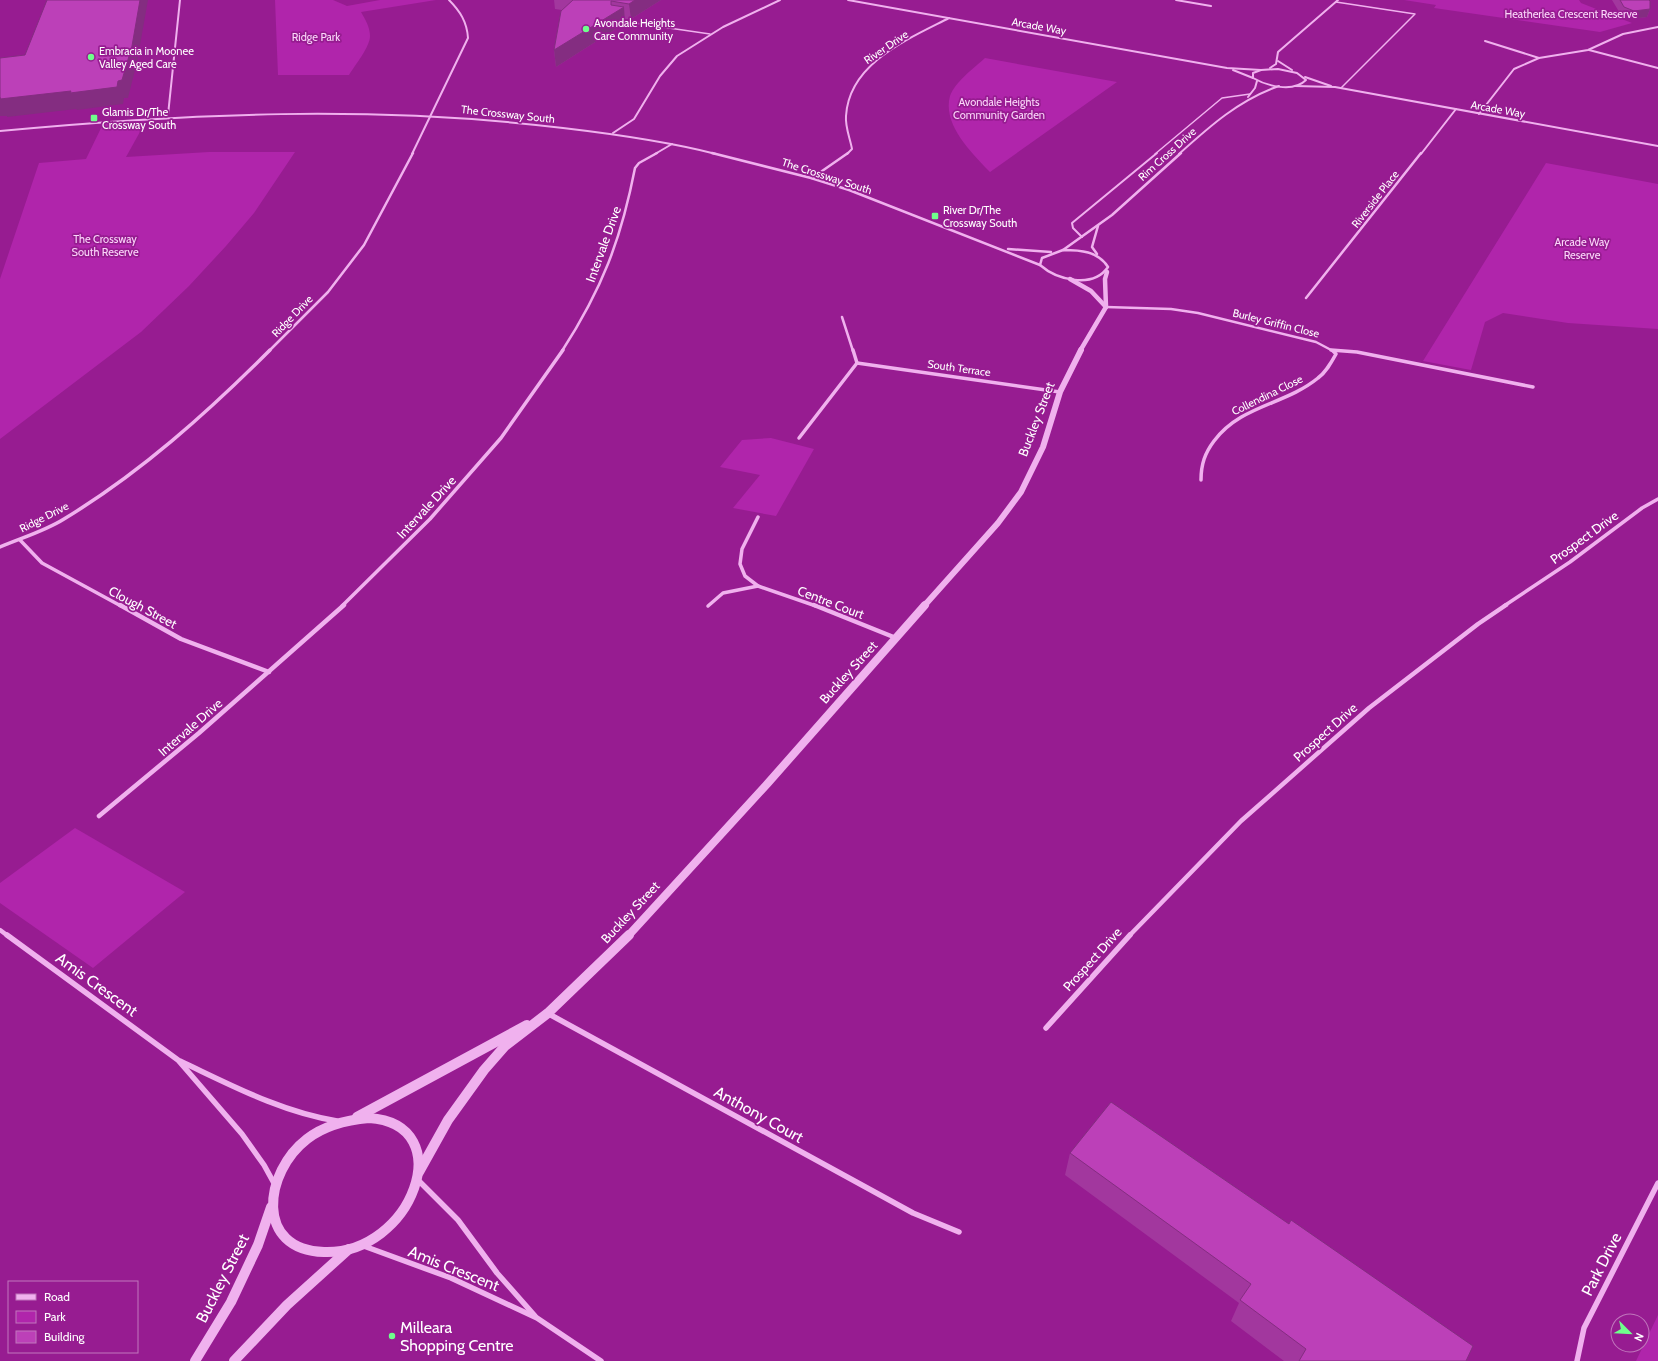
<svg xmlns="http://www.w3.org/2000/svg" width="1658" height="1361" viewBox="0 0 1658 1361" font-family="Cabin,sans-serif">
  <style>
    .green { fill: #b025ab }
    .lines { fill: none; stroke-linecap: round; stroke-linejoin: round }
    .service-far1 { stroke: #f0b1ee; stroke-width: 1.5 }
    .service { stroke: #f0b1ee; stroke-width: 2 }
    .minor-far4 { stroke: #f0b1ee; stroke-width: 2 }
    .minor-far3 { stroke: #f0b1ee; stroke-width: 2.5 }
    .minor-far2 { stroke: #f0b1ee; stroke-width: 3.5 }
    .minor-far1 { stroke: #f0b1ee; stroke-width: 4.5 }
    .minor { stroke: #f0b1ee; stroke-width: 5.5 }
    .tertiary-far3 { stroke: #f0b1ee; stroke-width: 4.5 }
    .tertiary-far2 { stroke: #f0b1ee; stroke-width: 6 }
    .tertiary-far1 { stroke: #f0b1ee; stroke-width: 8 }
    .tertiary { stroke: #f0b1ee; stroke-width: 10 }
    .wall { fill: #a2379e }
    .shaded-wall { fill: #842d81 }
    .building { fill: #bc40b8; stroke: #842d81 }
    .poi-dot { fill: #6fff8c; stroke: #971c91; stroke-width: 1.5 }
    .labels { text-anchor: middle; stroke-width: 3.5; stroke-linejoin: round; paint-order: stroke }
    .far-park-label { font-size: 11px; fill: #fbd7fa; stroke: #971c91 }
    .far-poi-label { font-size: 11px; fill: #fff; stroke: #971c91; text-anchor: start }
    .far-street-label { font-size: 11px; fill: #fff; stroke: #971c91 }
    .street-label { font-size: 13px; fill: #fff; stroke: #971c91 }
    .near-street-label { font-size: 16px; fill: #fff; stroke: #971c91 }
    .near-poi-label { font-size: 16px; fill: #fff; stroke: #971c91; text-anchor: start }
  </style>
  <rect width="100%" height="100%" fill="#971c91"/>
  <g class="green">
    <path d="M275 0H333L347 6 380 0H436L361 12C365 19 370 27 370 36 370 47 355 65 349 75H278Z"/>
    <polygon points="1404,0 1579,0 1581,3 1632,23 1600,32 1434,8 1436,5"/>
    <path d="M985 58 1117 82 990 172C973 154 942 125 950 96 955 82 974 68 985 58Z"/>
    <polygon points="146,121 126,157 209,152 295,152 254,213 226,246 189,286 141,332 0,439 0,279 39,163 86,159 103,124"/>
    <polygon points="1546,163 1658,184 1658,329 1568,323 1503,313 1485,322 1471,370 1423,361"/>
    <polygon points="771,438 814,449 776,516 733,508 760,475 720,467 742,440"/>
    <polygon points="75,828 185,892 93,968 0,903 0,883"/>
    <polygon points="1658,1315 1658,1361 1636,1361"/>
  </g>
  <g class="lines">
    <g class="service-far1">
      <polyline points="1336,2 1415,14 1341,88"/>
      <polyline points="621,21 710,34"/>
      <polyline points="1155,154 1222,98 1250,94"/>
    </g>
    <polyline class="service" points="1082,237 1073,228 1072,223 1157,153"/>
    <g class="minor-far4">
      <polyline points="848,0 1227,68 1261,70"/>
      <polyline points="1176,0 1211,6"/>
      <polyline points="1485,41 1539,58"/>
      <polyline points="1589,50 1658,68"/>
      <polyline points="1278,61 1292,70"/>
      <polyline points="1270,68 1276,64 1278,52 1338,0"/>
      <path d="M1278 69 1297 73 1306 80C1293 93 1267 86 1253 78V73L1261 70Z"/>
      <polyline points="1233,70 1253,78"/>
      <polyline points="1305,77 1331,86"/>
      <polyline points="1295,86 1335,87 1658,146"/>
      <polyline points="1248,97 1255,88 1257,81"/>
      <polyline points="1479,114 1514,69 1539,58 1588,50 1623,34 1658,27"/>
      <polyline points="168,115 180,0"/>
      <path d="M0 131C188 113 375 105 563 128 614 134 666 141 716 154"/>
      <polyline points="613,133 634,119 660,76 677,56 723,27 780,0"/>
      <path d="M412 154 468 38C467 22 460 11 449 0"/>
      <polyline points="655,154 672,144"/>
      <path d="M847 154 852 149C850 138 845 127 846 116 849 63 908 39 949 18"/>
      <path d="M1179 154C1210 126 1239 100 1279 86"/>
      <polyline points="1421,154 1456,109"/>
    </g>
    <g class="minor-far3">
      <polyline points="712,153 811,178 849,190 1040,265"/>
      <polyline points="812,178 848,153"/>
      <polyline points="1008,249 1051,252"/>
      <polyline points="1063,250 1112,215 1181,153"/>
      <path d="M1063 250C1080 250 1098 251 1108 267 1093 289 1057 280 1040 265L1042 258Z"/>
      <polyline points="1097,254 1092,247 1098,226"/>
      <polyline points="1306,298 1421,153"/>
      <polyline points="1106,307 1171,309 1198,313 1316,342 1333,351 1337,351"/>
      <polyline points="842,317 853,351"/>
      <polyline points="269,351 328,292 364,245 413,153"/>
      <path d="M562 351C602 289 621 240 635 168L639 163 657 153"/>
    </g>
    <g class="minor-far2">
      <polyline points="1331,350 1357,352 1533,387"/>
      <polyline points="857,363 1060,392"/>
      <polyline points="799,438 857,363 853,350"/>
      <path d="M1201 480C1201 464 1205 453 1214 441 1241 405 1285 405 1318 378 1326 372 1331 363 1336 354L1333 351"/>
      <polyline points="758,517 742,549 740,564 745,576 758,586 816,606"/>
      <polyline points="20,540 42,563 121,606"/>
      <path d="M0 547C21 538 45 531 64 519 140 473 207 413 270 350"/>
      <polyline points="342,606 430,519 501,438 563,350"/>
      <polyline points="708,606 723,593 758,586"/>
      <polyline points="1504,606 1570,562 1642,508 1658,499"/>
    </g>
    <g class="minor-far1">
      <polyline points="120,605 181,639 269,672"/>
      <polyline points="814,605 896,638"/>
      <polyline points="99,816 199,733 344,605"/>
      <polyline points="0,930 8,936"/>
      <polyline points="1129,936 1241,821 1369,708 1478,624 1506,605"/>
    </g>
    <g class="minor">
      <polyline points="7,935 178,1060 242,1134 264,1165 275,1185"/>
      <polyline points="549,1014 913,1213 959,1232"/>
      <polyline points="1046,1028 1130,935"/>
      <path d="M180 1061C231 1085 281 1112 337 1121"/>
      <polyline points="418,1180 458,1220 497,1273 535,1316"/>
      <polyline points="361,1245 451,1278 537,1318 601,1361"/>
      <polyline points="1577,1361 1584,1328 1658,1183"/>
    </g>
    <g class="tertiary-far3">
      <polyline points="1070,279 1091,291 1106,307"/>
      <polyline points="1080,351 1106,307 1105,279 1107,272"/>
    </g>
    <polyline class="tertiary-far2" points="924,606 998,523 1021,492 1043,447 1060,392 1081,350"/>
    <polyline class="tertiary-far1" points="628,936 768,783 925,605"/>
    <g class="tertiary">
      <polyline points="357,1117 527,1025"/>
      <path d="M369 1118C461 1124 412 1255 324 1252 254 1250 264 1172 307 1139 325 1125 346 1120 369 1118Z"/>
      <polyline points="419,1172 448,1120 484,1070 505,1046 548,1013 629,935"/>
      <polyline points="195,1361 231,1302 258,1245 271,1207"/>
      <polyline points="234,1361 287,1305 349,1249"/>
    </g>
  </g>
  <g class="wall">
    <polygon points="554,0 661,0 631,19 625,19 625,23 556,67 554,50 562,10 555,9"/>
    <polygon points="1612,0 1649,0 1650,9 1647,17 1631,19 1621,15"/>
    <polygon points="1070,1153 1466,1361 1284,1361 1231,1321 1239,1303 1065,1175"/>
  </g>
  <g class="shaded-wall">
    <polygon points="140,0 148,0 137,62 128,98 124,98 123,104 77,110 76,109 7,117 7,116 0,116 0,98 118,81"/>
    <polygon points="635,0 661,0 631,19 629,4"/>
    <polygon points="624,7 625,23 556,67 554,50"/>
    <polygon points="1650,9 1647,17 1631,19 1634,11"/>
  </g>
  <g class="building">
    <polygon points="47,0 140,0 132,46 122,80 118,81 117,87 70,93 71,91 0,99 1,98 0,98 0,58 25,55"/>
    <polygon points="573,0 635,0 629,4 611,1 611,5 624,7 554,50 561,11"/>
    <polygon points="1620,0 1649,0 1650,1 1650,9 1634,11 1624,7"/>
    <polygon points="1111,1102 1289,1224 1291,1220 1473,1346 1466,1361 1299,1361 1306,1349 1240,1300 1251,1284 1070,1153"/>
  </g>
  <g class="poi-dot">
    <circle cx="586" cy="29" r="4"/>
    <circle cx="91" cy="57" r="4"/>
    <rect x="90" y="114" width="8" height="8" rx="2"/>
    <rect x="931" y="212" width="8" height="8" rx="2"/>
    <circle cx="392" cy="1336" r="4"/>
  </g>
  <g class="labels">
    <g class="far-park-label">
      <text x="1571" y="18">Heatherlea Crescent Reserve</text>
      <text x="316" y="41">Ridge Park</text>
      <text x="999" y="106">Avondale Heights<tspan x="999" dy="13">Community Garden</tspan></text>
      <text x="105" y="243">The Crossway<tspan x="105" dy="13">South Reserve</tspan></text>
      <text x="1582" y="246">Arcade Way<tspan x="1582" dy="13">Reserve</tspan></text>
    </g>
    <g class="far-poi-label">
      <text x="594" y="27">Avondale Heights<tspan x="594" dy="13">Care Community</tspan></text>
      <text x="99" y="55">Embracia in Moonee<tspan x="99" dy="13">Valley Aged Care</tspan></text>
      <text x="102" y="116">Glamis Dr/The<tspan x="102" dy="13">Crossway South</tspan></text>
      <text x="943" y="214">River Dr/The<tspan x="943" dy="13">Crossway South</tspan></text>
    </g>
    <g class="far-street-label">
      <text transform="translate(1039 26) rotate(10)" y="4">Arcade Way</text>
      <text transform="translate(886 47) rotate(-34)" y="4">River Drive</text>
      <text transform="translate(1498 109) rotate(10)" y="4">Arcade Way</text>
      <text transform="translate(508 114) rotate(6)" y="4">The Crossway South</text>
      <text transform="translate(1167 154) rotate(-42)" y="4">Rim Cross Drive</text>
      <text transform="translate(827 176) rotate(18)" y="4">The Crossway South</text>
      <text transform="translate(1375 199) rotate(-52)" y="4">Riverside Place</text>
      <text transform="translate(292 316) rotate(-46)" y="4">Ridge Drive</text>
      <text transform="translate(1276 323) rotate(14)" y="4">Burley Griffin Close</text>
      <text transform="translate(959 368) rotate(8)" y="4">South Terrace</text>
      <text transform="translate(1267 395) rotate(-26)" y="4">Collendina Close</text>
      <text transform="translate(44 517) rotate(-27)" y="4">Ridge Drive</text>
    </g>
    <g class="street-label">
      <text transform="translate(603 244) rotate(-70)" y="5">Intervale Drive</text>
      <text transform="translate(1036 419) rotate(-69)" y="5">Buckley Street</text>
      <text transform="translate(426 507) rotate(-47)" y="5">Intervale Drive</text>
      <text transform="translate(1584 537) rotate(-36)" y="5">Prospect Drive</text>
      <text transform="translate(831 602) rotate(21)" y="5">Centre Court</text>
      <text transform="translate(143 607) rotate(28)" y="5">Clough Street</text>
      <text transform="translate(848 672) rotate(-48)" y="5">Buckley Street</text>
      <text transform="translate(190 727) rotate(-41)" y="5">Intervale Drive</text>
      <text transform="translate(1325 732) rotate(-42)" y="5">Prospect Drive</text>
      <text transform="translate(630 912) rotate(-47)" y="5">Buckley Street</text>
      <text transform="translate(1092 959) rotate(-48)" y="5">Prospect Drive</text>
    </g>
    <g class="near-street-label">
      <text transform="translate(97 984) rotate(36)" y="6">Amis Crescent</text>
      <text transform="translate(759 1114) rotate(29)" y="6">Anthony Court</text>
      <text transform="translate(1601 1264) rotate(-63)" y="6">Park Drive</text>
      <text transform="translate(454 1268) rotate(22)" y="6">Amis Crescent</text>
      <text transform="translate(222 1278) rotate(-63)" y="6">Buckley Street</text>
    </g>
    <g class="near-poi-label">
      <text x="400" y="1333">Milleara<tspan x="400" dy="18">Shopping Centre</tspan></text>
    </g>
  </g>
  <rect x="8" y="1281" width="130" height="72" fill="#971c91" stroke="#c177bd"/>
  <rect x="16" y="1294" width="20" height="6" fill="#f0b1ee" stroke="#c177bd"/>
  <text x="44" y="1301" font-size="12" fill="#ffffff">Road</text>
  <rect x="16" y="1311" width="20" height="12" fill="#b025ab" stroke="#c177bd"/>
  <text x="44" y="1321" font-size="12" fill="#ffffff">Park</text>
  <rect x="16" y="1331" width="20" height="12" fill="#bc40b8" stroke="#c177bd"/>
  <text x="44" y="1341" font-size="12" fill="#ffffff">Building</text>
  <g transform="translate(1630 1333) rotate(114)"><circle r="19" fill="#971c91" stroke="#c177bd"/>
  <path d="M0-3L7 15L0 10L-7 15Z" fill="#6fff8c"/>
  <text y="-6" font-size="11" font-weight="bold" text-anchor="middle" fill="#ffffff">N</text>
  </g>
</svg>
